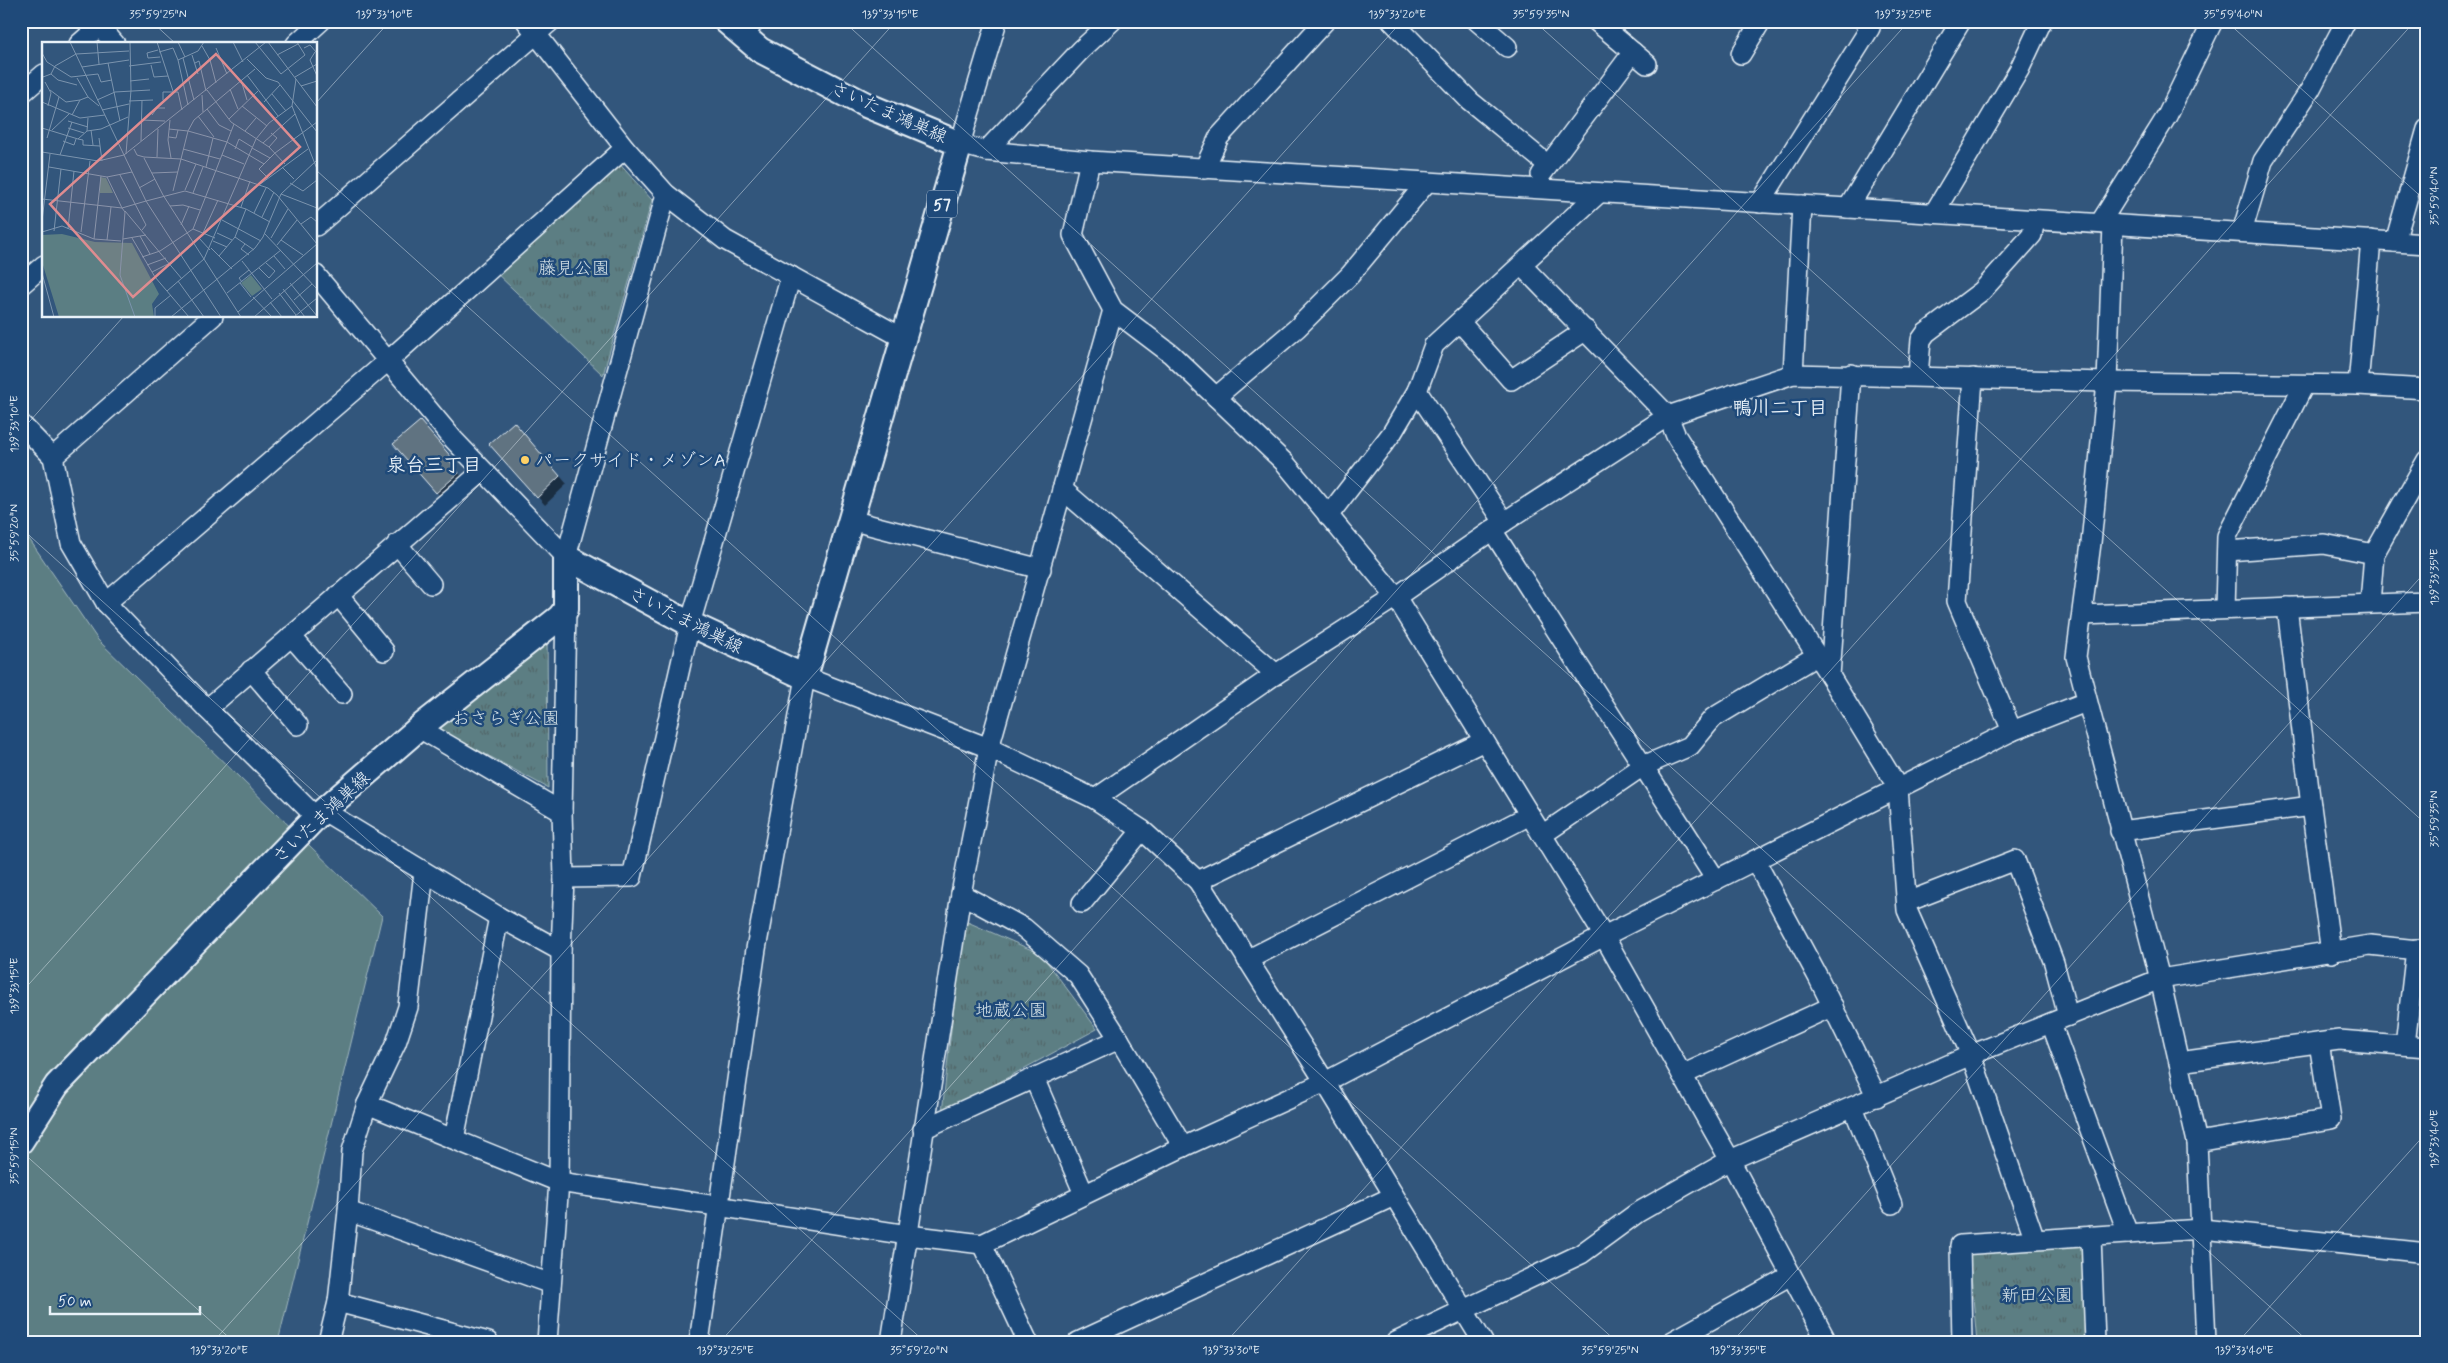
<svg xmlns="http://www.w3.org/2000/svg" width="2448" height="1363" viewBox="0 0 2448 1363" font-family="Mynerve,'Klee One',sans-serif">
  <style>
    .green { fill: #5b7e83; stroke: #a2b8be }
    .park { fill: url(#park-tufts); stroke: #a2b8be }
    .shadow { fill: #0007 }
    .building { fill: #607381; stroke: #e8f1f8 }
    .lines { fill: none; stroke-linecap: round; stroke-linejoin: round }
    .minor-casing { stroke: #e8f1f8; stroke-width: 22 }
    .major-casing { stroke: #e8f1f8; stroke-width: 28 }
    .minor { stroke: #1f4a7a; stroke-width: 19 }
    .major { stroke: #1f4a7a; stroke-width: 24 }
    .ticks { fill: none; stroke: #e8f1f8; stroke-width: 1; stroke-opacity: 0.45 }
    .poi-dot { fill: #ffd166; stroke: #1f4a7a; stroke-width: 2 }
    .labels { text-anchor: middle; stroke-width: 5; stroke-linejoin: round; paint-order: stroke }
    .shield { fill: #1f4a7a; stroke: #acbfd2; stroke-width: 1 }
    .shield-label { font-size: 16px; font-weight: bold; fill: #e8f1f8 }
    .street-label { font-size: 18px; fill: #e8f1f8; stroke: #1f4a7a }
    .park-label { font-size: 18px; fill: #d3e0e6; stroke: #1f4a7a }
    .poi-label { font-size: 18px; fill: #e8f1f8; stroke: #1f4a7a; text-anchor: start }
    .neighbourhood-label { font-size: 19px; font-weight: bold; fill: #e8f1f8; stroke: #1f4a7a }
    .inset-road { fill: none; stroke: #7b94ae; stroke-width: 1 }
    .view { fill: #df8c90; fill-opacity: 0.15; stroke: #df8c90; stroke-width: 2.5 }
    .inset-edge { fill: none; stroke: #e8f1f8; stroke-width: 2.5 }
    .neatline { fill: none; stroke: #e8f1f8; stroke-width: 2 }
    .ticks-label { font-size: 12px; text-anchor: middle; fill: #e8f1f8 }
  </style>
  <defs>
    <pattern id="park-tufts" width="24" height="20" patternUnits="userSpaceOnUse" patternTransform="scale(1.25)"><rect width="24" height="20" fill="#5b7e83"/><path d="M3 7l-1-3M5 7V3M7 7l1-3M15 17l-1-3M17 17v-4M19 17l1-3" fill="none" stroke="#526669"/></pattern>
  </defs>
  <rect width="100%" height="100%" fill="#32567c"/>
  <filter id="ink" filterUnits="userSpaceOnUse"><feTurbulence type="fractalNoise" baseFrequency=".02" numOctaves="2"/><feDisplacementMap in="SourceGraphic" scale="10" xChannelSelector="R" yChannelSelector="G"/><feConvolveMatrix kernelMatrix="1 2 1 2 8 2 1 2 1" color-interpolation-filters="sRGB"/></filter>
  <g filter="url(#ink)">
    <polygon class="green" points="21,527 98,640 382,916 278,1342 21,1342"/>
    <g class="park">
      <polygon points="607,150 652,200 603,375 493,270"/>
      <polygon points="547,631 548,788 432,725"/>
      <polygon points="963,920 1041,954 1097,1029 942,1113"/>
      <polygon points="2081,1245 2087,1342 1977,1342 1969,1253"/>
    </g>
    <g class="shadow">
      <polygon points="424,427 456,465 454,467 463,478 441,497 395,444"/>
      <polygon points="521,431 567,484 545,505 491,445"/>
    </g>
    <g class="building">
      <polygon points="420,421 453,459 450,461 459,473 436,493 393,444"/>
      <polygon points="514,422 560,476 537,498 489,444"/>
    </g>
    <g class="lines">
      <g class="minor-casing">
        <g id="minor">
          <polyline points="95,21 115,44"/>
          <polyline points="526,21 625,148 666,194 725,240 903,338"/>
          <polyline points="997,21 960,144 986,151 1090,161 2427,244"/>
          <polyline points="1392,21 1470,101 1548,165"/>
          <polyline points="1477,21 1507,47"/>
          <polyline points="1596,21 1647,64"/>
          <polyline points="744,37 754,21"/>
          <polyline points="79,44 105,21"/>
          <polyline points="296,44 321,21"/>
          <polyline points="1741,54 1761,21"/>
          <polyline points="21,94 44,74"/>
          <polyline points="986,151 1081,50 1112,21"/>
          <polyline points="1090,161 1073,235 1113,310 1171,354 1285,463 1396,597 1604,936 1730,1160 1827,1342"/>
          <polyline points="1204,169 1219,137 1325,21"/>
          <polyline points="1541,175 1633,52"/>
          <polyline points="1760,203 1870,28 1864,21"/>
          <polyline points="1848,208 1961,21"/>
          <polyline points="1934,213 2019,70 2042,21"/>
          <polyline points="2100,223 2167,116 2213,21"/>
          <polyline points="2113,224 2107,382 2091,543 2076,657 2160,979 2197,1142 2206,1342"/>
          <polyline points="316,226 551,21"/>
          <polyline points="2242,232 2263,161 2310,90 2346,21"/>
          <polyline points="2395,242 2427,129"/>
          <polyline points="1522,266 1668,416 1676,436 1830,676 1898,788 1907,910 1971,1055 2035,1240"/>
          <polyline points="316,275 454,440 566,557"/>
          <polyline points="21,285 44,265"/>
          <polyline points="1460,322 1511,380 1586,330"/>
          <polyline points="1793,374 1802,205"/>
          <polyline points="1918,376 1921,340 1926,333 1982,291 2032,235 2035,220"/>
          <polyline points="1973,378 1957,601 2012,731"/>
          <polyline points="2358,385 2371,240"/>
          <polyline points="1417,391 1504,522"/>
          <polyline points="1216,397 1297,328 1350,275 1427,182"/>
          <polyline points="21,424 53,457 71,543 106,603 207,709 316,817"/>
          <polyline points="53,457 213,316"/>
          <polyline points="1062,489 1276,674"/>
          <polyline points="1328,516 1392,433 1417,391 1434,345 1599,193"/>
          <polyline points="850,520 1041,569"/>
          <polyline points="1492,530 1716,880"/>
          <polyline points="397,544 431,584"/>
          <polyline points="2227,551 2324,544 2374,554"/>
          <polyline points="566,557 666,194"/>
          <polyline points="338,595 384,651"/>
          <polyline points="106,603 389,360 625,148"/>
          <polyline points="2370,603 2374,554 2427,460"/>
          <polyline points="2287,607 2311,806 2331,953"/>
          <polyline points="2225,609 2227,536 2304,385"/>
          <polyline points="2082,615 2427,602"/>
          <polyline points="291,636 342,694"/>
          <polyline points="251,670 298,725"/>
          <polyline points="1830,676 1851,374"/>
          <polyline points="207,709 483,471"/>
          <polyline points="419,728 562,812"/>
          <polyline points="1095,799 1276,674 1396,597 1504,522 1668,416 1793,374 2107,382 2358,385 2427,389"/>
          <polyline points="324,811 499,917 561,951"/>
          <polyline points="2120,831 2311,806"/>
          <polyline points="1542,835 1643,766 1690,746 1713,718 1816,656"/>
          <polyline points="1755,860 1818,977 1877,1097"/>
          <polyline points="564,878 632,877 690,624 791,276"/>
          <polyline points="1198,881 1484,741"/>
          <polyline points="961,894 1024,928 1078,975 1119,1039 1183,1147"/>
          <polyline points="1907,902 2015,860 2054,963 2068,1016"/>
          <polyline points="1082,903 1142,830"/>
          <polyline points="1247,960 1530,815"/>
          <polyline points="2051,1023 2128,1234"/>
          <polyline points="2405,1045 2416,949"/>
          <polyline points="2179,1062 2339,1040 2427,1047"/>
          <polyline points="1682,1075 1833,1006"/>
          <polyline points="1034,1078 1084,1194"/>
          <polyline points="367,1104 559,1182 908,1235 982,1244 1183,1147 1325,1082 1604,936 2012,731 2086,702"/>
          <polyline points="1853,1107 1892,1204"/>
          <polyline points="923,1129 1119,1039"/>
          <polyline points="454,1139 499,917"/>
          <polyline points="2197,1142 2331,1119 2319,1043"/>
          <polyline points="348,1211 551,1284"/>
          <polyline points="2091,1236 2095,1342"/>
          <polyline points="982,1244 1028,1342"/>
          <polyline points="338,1302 488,1342"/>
          <polyline points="328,1342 338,1302 348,1211 352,1151 367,1104 396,1043 408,1007 424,872"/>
          <polyline points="547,1342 559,1182 561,951 564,878 562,812 566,609"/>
          <polyline points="699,1342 756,949 805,677 989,748 1095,799 1142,830 1198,881 1325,1082 1483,1342"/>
          <polyline points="891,1342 961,894 989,748 1113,310"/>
          <polyline points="1078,1342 1394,1196"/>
          <polyline points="1396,1342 1581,1254 1637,1213 1730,1160 1971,1055 2160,979 2370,945 2427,951"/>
          <polyline points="1671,1342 1791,1275"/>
          <polyline points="1962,1342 1960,1245 2202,1229 2427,1253"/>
        </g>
      </g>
      <g class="major-casing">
        <polyline id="major" points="21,1141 57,1085 316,817 419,728 560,617 566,609 566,557 690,624 805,677 960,144 866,105 760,50 726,21"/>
      </g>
      <use href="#minor" class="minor"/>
      <use href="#major" class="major"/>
    </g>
  </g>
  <path class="ticks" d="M151 21 176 44M843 21 2309 1342M1534 21 2427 825M2226 21 2427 202M316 103 390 21M316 170 1617 1342M21 431 124 316M21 528 925 1342M21 993 896 21M21 1151 234 1342M213 1342 1402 21M720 1342 1909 21M1226 1342 2415 21M1732 1342 2427 570M2238 1342 2427 1132"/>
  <circle class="poi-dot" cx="525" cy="460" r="5"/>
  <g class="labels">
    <rect class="shield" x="927" y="190.5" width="30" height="27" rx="4"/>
    <g class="shield-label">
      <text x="942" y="210">57</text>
    </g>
    <g class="street-label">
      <text transform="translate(889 112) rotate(24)" y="6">さいたま鴻巣線</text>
      <text transform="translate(686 620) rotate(27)" y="6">さいたま鴻巣線</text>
      <text transform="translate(321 817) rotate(-43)" y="6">さいたま鴻巣線</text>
    </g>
    <g class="park-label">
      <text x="574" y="274">藤見公園</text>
      <text x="506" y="724">おさらぎ公園</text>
      <text x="1011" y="1016">地蔵公園</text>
      <text x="2037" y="1301">新田公園</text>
    </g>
    <g class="poi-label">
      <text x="535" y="466">パークサイド・メゾンA</text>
    </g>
    <g class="neighbourhood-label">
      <text x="1780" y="414">鴨川二丁目</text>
      <text x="434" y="471">泉台三丁目</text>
    </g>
  </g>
  <g transform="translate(42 42)">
    <rect width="275" height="275" fill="#32567c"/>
    <path d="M20 192 53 200 90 201 117 252 110 262 112 275H17L0 220V193Z" fill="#5b7e83"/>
    <path d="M58 135 64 136 71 151H58ZM209 233 220 247 210 254 199 241Z" fill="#5b7e83"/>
    <path class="inset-road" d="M28 0 82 113 224 0M55 0 57 22M115 0 131 49M136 0 143 15M191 0 201 20M213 0 239 32 263 13 255 0M226 0 275 65M160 4 168 18 174 41M174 6 185 32M262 6 268 3 275 11M116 8 105 11 106 16 118 15M117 10 131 6 136 18M273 10 268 18 275 34M0 11 5 20 29 35 56 32 59 40 70 38M150 13 156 32M235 13 256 2M141 16 152 58M205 17 224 36 236 40 275 90M66 21 78 79M153 21 157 19 164 49M109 23 112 35 126 34M87 24 119 20M40 25 87 18M0 32 1 35 9 32 13 24 34 12 87 9M9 32 16 38 35 43M205 33 236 74M253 35 275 22M35 36 46 55 57 64M254 37 250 64 275 127M199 38 205 58M88 39 107 37M3 40 9 51 6 64M259 44 275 39M188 47 196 67M8 48 24 60 38 58M165 48 189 80 227 105 243 122M230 52 244 69M160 53 161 70M55 58 73 50 108 48M121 58V50H136L140 68M87 59 111 58M0 60 38 76 63 73M222 60 238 43M146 63 136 18 156 9 162 0M200 64 225 84M165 67 177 83 189 89M60 68 87 62M30 73 38 58 46 55M110 73 115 66H123M156 74 172 95M187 77 216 49M99 78 123 79M128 78 126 98 129 116M26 79 46 85M0 86 36 97 45 89 46 76M26 86 42 91M127 87 146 89 185 100 222 122M10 88 27 72M49 88 51 103M45 89 59 87 86 75M203 89 214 76M127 95 134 96 136 88M5 96 17 55M57 96 60 119M36 97 41 98V103L58 104M21 99 32 103 34 97M99 99 100 58M221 101 253 72M227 105 235 96 229 91M210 106 228 116M92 107 95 113 102 115 139 117 226 146 235 153 275 202 196 270M141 107 178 117M193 107 197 97 210 105M0 110 56 119 82 113 104 159 80 166 83 170 78 233 93 275M84 112 89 48 88 0M18 113 30 80M180 113 202 122M115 115 116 87M102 116 121 153 199 275M7 125 65 135 90 130M164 125 171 96M240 125 252 137M110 131 136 130M78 133 104 183 100 188M65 135 80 166M226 136 217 127 233 111 275 80M248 141 261 149 275 138M217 143 266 107M97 146 113 137M143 148 154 122M131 149 146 89 152 78 213 27M151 151 161 125M239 152 275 166M0 157 80 166M128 164 141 163 158 168M199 165 208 139M83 169 140 237M212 171 224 146M220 175 232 150M180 178 219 199M0 179 8 112M259 182 269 175 275 180M139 183 147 164M26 187 32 129M151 187 173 196M12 189 19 127M0 190 20 184 52 197 79 199M39 190 48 119M161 191 176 158M175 191 190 198M223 192 275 247M98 194 108 212M193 195 212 208M90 196 113 235 147 275M229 196 246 167M52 197 59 134M81 197 104 193M65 198 69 165M239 198 261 213M171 199 185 205M151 200 157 196 168 208M203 202 199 207 207 213M235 203 255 178M169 206 190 227M177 214 193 195 204 167M232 214 243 227M100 215 118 209 151 187 192 82M200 219 230 257M105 223 124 216M217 226 227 236 233 229 224 221M110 230 128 221M0 231 12 275M136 239 162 275M200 240 197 236 207 228M198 241 209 255M248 241 275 274M241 247 263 275M125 249 162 217 214 97 227 81 250 64M185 251 239 208M237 251 254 273M211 255 230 275M252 258 270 242M228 260 240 275M113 275V266L129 253M129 275 213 206 221 195 239 152 275 118M179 275 104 159 143 149 204 167 228 180M212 275 275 221M252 275 275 256"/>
    <path class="view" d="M174 12 258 105 91 255 8 162Z"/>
    <rect width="275" height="275" class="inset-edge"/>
  </g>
  <rect width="2448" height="1363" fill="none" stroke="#1f4a7a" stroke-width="55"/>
  <path d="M50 1306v8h150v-8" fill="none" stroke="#e8f1f8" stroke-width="2.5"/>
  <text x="58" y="1306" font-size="15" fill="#e8f1f8" stroke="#1f4a7a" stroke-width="4" paint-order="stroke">50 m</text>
  <rect x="28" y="28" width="2392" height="1308" class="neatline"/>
  <g class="ticks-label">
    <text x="158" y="18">35°59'25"N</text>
    <text x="384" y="18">139°33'10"E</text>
    <text x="890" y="18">139°33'15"E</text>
    <text x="1397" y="18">139°33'20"E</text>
    <text x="1541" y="18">35°59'35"N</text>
    <text x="1903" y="18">139°33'25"E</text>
    <text x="2233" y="18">35°59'40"N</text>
    <text transform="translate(2434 196) rotate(-90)" y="4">35°59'40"N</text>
    <text transform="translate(14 424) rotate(-90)" y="4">139°33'10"E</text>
    <text transform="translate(14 533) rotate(-90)" y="4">35°59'20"N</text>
    <text transform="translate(2434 577) rotate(-90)" y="4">139°33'35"E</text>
    <text transform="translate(2434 819) rotate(-90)" y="4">35°59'35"N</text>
    <text transform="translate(14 986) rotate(-90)" y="4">139°33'15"E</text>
    <text transform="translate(2434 1139) rotate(-90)" y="4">139°33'40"E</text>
    <text transform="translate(14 1156) rotate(-90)" y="4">35°59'15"N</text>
    <text x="219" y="1354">139°33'20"E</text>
    <text x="725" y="1354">139°33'25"E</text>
    <text x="919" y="1354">35°59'20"N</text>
    <text x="1231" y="1354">139°33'30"E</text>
    <text x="1610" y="1354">35°59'25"N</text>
    <text x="1738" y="1354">139°33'35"E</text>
    <text x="2244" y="1354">139°33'40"E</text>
  </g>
</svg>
